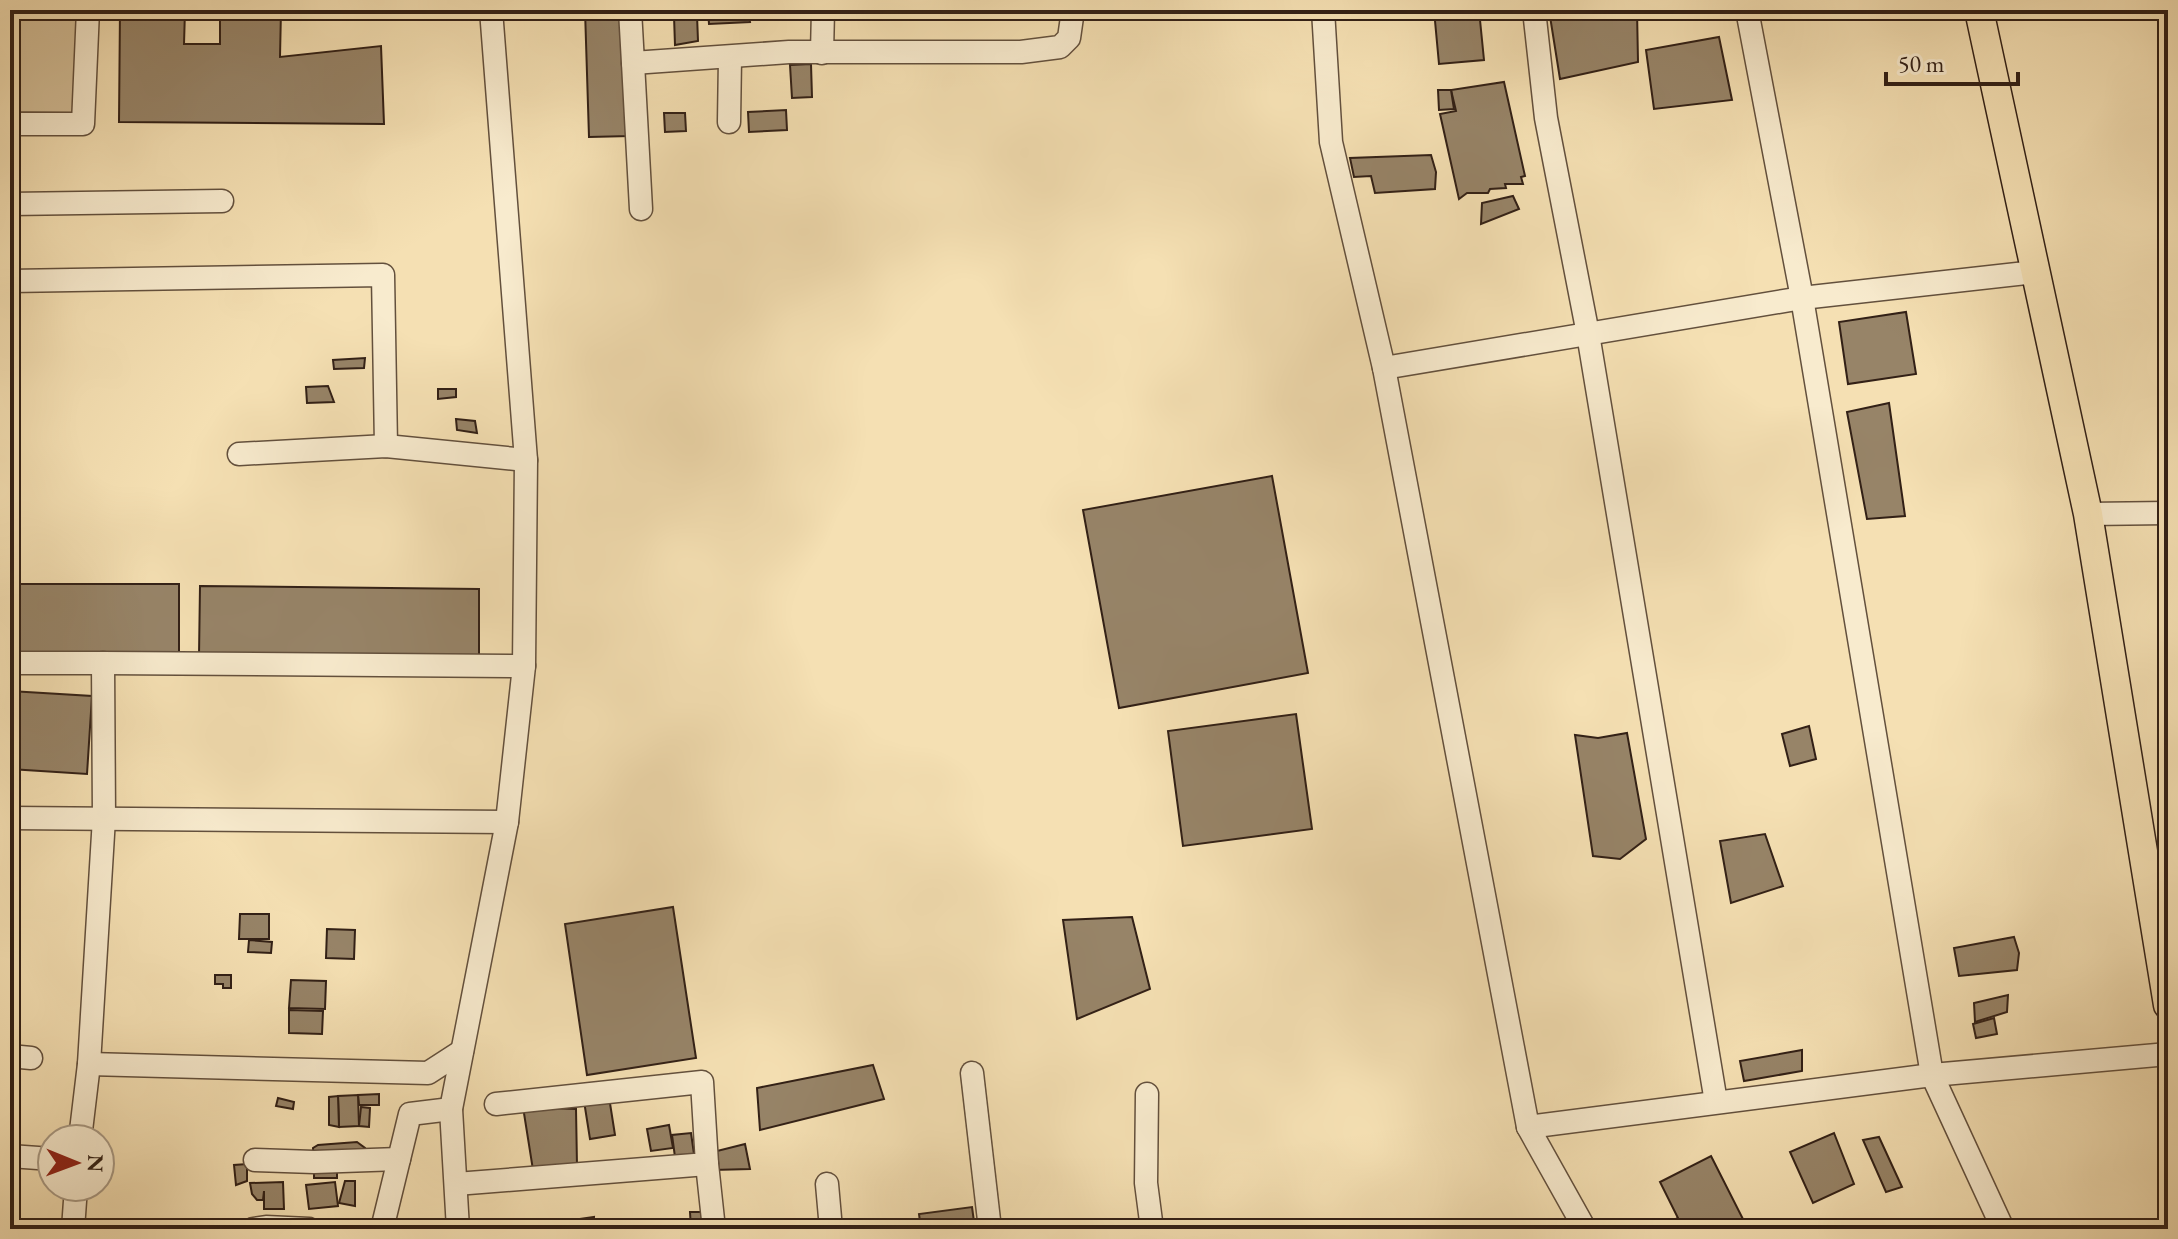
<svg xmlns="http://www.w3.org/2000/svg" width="2178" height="1239" viewBox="0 0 2178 1239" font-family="'EB Garamond',serif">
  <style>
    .green { fill: #d4bf98; stroke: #837057; stroke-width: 2 }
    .building { fill: #978468; stroke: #322016; stroke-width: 2 }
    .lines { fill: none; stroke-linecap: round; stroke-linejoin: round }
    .minor-casing { stroke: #63503d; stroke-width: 25 }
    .major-casing { stroke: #322016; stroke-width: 31 }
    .minor { stroke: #f8ebce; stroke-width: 22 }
    .major { stroke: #f5e0b3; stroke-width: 28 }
  </style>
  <rect width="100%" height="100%" fill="#f5e0b3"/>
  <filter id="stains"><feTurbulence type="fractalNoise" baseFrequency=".0025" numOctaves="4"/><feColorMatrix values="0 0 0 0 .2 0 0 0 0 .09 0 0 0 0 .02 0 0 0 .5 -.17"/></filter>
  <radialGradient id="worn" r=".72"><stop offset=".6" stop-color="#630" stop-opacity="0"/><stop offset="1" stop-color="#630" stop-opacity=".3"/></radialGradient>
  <polygon class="green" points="10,10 83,10 78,113 10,112"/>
  <g class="building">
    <polygon points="120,10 185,10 184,44 220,44 220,10 281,10 280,57 381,46 384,124 119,122"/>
    <polygon points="585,10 621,10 630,136 589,137"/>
    <polygon points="708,10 748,10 750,22 709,24"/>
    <polygon points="1434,10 1479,10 1484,60 1439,64"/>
    <polygon points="1549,10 1637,10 1638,62 1560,79"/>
    <polygon points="697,15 698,41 675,45 674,16"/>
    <polygon points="1719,37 1732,100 1654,109 1646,50"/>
    <polygon points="811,64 812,97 792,98 790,65"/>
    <polygon points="1504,82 1525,176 1521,177 1523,184 1505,184 1506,188 1490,189 1488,193 1467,193 1459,199 1440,114 1456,111 1451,90"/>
    <polygon points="1438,90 1451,90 1454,109 1439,110"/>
    <polygon points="786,110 787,130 749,132 748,112"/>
    <polygon points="664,113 685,113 686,131 665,132"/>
    <polygon points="1431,155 1436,172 1435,189 1375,193 1371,176 1354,177 1350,158"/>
    <polygon points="1513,196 1519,209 1481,224 1482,203"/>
    <polygon points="1906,312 1916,374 1848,384 1839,322"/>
    <polygon points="365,358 364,368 334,369 333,360"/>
    <polygon points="328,386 334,402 307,403 306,387"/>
    <polygon points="438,389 456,389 456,397 438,399"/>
    <polygon points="1889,403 1905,516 1867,519 1847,412"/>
    <polygon points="456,419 475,421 477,433 457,430"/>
    <polygon points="1272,476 1308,673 1119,708 1083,510"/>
    <polygon points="10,584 179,584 179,653 10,654"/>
    <polygon points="200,586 479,589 479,658 199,656"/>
    <polygon points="10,691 92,696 87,774 10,769"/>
    <polygon points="1296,714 1312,829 1183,846 1168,731"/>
    <polygon points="1809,726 1816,759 1790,766 1782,734"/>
    <polygon points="1627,733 1646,839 1620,859 1593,856 1575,735 1598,738"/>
    <polygon points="1765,834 1783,886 1731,903 1720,841"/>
    <polygon points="673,907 696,1058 587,1075 565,924"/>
    <polygon points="240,914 269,914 269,939 239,939"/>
    <polygon points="1132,917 1150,989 1077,1019 1063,920"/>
    <polygon points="327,929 355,930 354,959 326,958"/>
    <polygon points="2014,937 2019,953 2017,970 1959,976 1954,948"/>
    <polygon points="249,940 272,942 271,953 248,952"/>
    <polygon points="215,975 231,975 231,988 223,988 223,984 215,984"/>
    <polygon points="291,980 326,981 325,1009 289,1008"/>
    <polygon points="2008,995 2007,1012 1975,1022 1974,1003"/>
    <polygon points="289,1010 323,1011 322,1034 289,1033"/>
    <polygon points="1994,1018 1997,1034 1976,1038 1973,1024"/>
    <polygon points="1802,1050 1802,1071 1744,1081 1740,1061"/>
    <polygon points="873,1065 884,1099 760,1130 757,1088"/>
    <polygon points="379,1094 379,1105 359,1105 358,1095"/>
    <polygon points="358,1095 359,1126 339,1127 338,1096"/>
    <polygon points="338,1096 339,1127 329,1125 329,1097"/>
    <polygon points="609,1097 615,1135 590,1139 584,1101"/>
    <polygon points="278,1098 294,1102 293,1109 276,1106"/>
    <polygon points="361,1107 370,1108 369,1127 359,1126"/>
    <polygon points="523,1107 576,1109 577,1166 533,1170"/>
    <polygon points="669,1125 673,1148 651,1151 647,1129"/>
    <polygon points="691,1133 694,1154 675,1157 672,1135"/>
    <polygon points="1834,1133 1854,1184 1813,1203 1790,1152"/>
    <polygon points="1879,1137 1902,1187 1886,1192 1863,1140"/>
    <polygon points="357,1142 365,1148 362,1160 314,1162 313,1148 318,1145"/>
    <polygon points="745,1144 750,1169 713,1170 713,1152"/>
    <polygon points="1711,1156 1748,1229 1655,1229 1678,1218 1660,1182"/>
    <polygon points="337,1161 337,1178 314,1178 314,1162"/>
    <polygon points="247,1164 247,1181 236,1185 234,1165"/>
    <polygon points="345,1181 355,1181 355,1206 339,1203"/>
    <polygon points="283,1182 284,1209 264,1209 264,1191 263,1200 257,1200 252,1194 250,1183"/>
    <polygon points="335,1182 338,1206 309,1209 306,1185"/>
    <polygon points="972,1207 975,1229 921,1229 919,1214"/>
    <polygon points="690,1212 707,1212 708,1229 691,1229"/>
    <polygon points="594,1217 593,1229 565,1229 565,1221"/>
  </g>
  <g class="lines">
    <g class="minor-casing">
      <g id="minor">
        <polyline points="630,10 633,63 789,52 1021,52 1060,47 1069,38 1073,10"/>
        <polyline points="1323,10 1331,142 1384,368 1528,1127 1585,1229"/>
        <polyline points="1534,10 1546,118 1588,334 1716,1102"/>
        <polyline points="1747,10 1802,298 1932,1075 2003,1229"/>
        <polyline points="822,53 823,10"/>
        <polyline points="633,63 641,209"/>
        <polyline points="729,122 730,58"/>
        <polyline points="10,124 83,124 88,10"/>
        <polyline points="10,204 222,201"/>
        <polyline points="10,281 383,275 386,446"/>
        <polyline points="1384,368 1802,298 2035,272"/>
        <polyline points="239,454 386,446 526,460"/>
        <polyline points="2088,514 2168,513"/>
        <polyline points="10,663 103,663 104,818 89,1064 80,1139"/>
        <polyline points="103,663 524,666"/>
        <polyline points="10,818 507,822"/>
        <polyline points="10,1056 31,1058"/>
        <polyline points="89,1064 428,1073 462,1051"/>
        <polyline points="972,1073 990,1229"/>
        <polyline points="1147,1094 1146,1183 1152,1229"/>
        <polyline points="1528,1127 1932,1075 2168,1054"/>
        <polyline points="10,1156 52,1159"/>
        <polyline points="255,1160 314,1162 399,1159"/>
        <polyline points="707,1164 714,1229"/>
        <polyline points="456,1184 707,1164 702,1082 496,1104"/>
        <polyline points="827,1184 831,1229"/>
        <polyline points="73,1229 76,1187"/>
        <polyline points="253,1229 266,1227 309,1229"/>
        <polyline points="382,1229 410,1114 451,1109"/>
        <polyline points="458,1229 451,1109 507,822 524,666 526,460 491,10"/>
      </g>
    </g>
    <g class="major-casing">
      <polyline id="major" points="1979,10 2088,514 2168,1005"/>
    </g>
    <use href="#minor" class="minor"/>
    <use href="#major" class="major"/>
  </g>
  <rect width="2178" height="1239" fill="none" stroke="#f5e0b3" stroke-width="40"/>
  <rect x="12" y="12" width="2154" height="1215" fill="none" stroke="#322016" stroke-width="4"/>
  <rect x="20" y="20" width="2138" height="1199" fill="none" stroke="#322016" stroke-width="2"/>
  <g transform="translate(76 1163) rotate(91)"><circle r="38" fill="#f8ebce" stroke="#a99a84" stroke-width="2"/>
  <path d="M0-6L14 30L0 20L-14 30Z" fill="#8f2418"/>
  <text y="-12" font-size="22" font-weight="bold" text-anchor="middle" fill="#322016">N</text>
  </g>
  <path d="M1886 72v12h132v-12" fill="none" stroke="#322016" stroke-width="4"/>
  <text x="1898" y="72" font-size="24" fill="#322016" stroke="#f8ebce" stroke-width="6" paint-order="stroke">50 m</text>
  <rect width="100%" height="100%" filter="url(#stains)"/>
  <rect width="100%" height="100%" fill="url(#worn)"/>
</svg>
